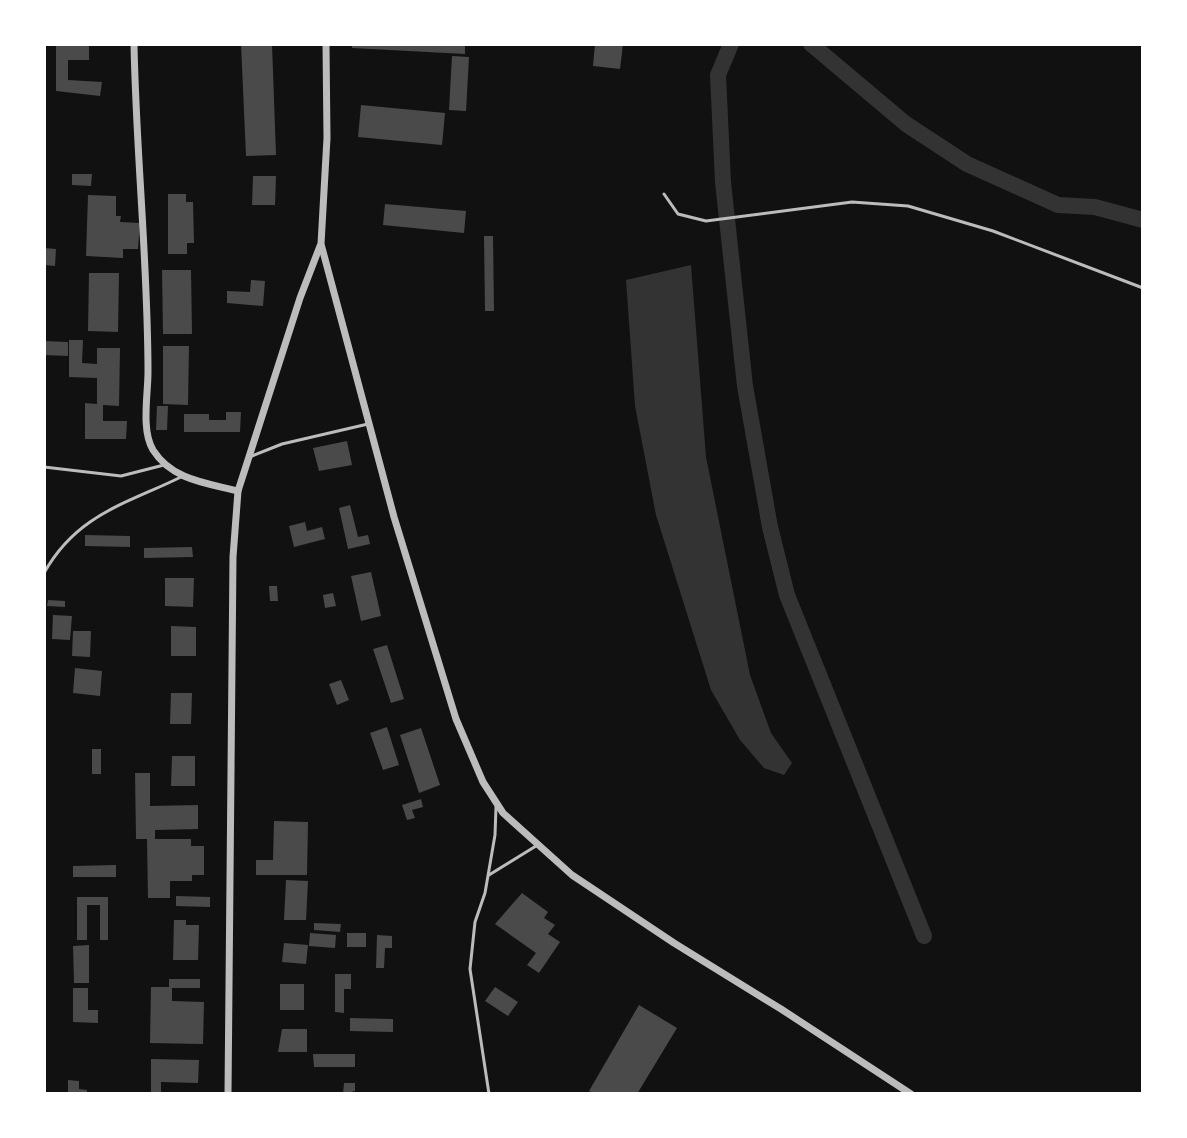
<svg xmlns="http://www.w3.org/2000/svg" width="1187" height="1138" viewBox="0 0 1187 1138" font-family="Manrope,sans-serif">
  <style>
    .water { fill: #333 }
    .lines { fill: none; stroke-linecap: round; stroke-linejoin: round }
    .canal { stroke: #333; stroke-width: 16 }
    .building { fill: #4a4a4a }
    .service { stroke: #bcbcbc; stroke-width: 3 }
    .minor { stroke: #bcbcbc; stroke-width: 7 }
  </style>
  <rect width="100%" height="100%" fill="#111"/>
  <polygon class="water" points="691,265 706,457 750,675 771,733 792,763 784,775 764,768 740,740 711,690 694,636 656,515 635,406 626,280"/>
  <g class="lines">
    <g class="canal">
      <polyline points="731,44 718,75 723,182 745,386 770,527 787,595 924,936"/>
      <polyline points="811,44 906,124 967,164 1058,205 1095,207 1143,220"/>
    </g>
  </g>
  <g class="building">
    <polygon points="56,44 89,44 89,60 68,60 68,80 102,82 100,96 56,91"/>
    <polygon points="241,44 272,44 276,155 246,156"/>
    <polygon points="352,44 465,44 465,54 352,48"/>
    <polygon points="595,44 623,44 620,69 593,66"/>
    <polygon points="452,56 469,57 466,111 449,110"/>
    <polygon points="361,105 445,113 442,145 358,137"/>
    <polygon points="72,174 92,174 91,186 72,185"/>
    <polygon points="253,176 276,176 275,205 252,205"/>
    <polygon points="168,194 186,194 186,202 193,202 194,243 187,243 187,254 168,254"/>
    <polygon points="88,195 116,196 116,216 121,216 120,222 140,223 138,249 123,249 123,258 86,256"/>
    <polygon points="385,204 466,211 464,233 383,225"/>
    <polygon points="484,236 493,236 494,311 485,311"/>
    <polygon points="44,248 56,249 55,266 44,265"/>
    <polygon points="162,270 191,270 192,334 163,334"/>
    <polygon points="89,273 119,273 118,332 88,331"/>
    <polygon points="251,280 265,281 263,306 227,303 227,291 250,292"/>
    <polygon points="69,340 83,340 82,363 97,364 97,348 120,348 119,406 103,405 103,421 127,421 126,439 85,439 85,403 97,404 97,378 69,377"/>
    <polygon points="44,341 68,342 68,356 44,355"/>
    <polygon points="163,346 189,346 188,405 163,404"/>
    <polygon points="157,406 168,406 167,430 156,430"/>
    <polygon points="226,412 241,412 240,432 184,432 184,414 209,414 209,420 226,420"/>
    <polygon points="347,441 352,465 319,471 313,448"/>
    <polygon points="350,505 358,537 368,535 370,544 348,549 339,508"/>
    <polygon points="305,522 307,531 322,527 325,539 294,547 289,526"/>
    <polygon points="85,535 130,536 130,547 85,546"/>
    <polygon points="192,547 193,557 144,558 144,548"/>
    <polygon points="371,572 381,616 361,621 351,576"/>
    <polygon points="165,578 194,578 193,607 165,606"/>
    <polygon points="269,586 277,586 278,601 270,601"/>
    <polygon points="333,593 336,606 325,608 323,595"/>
    <polygon points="48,600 65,601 65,607 47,606"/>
    <polygon points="53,615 72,616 70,640 52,639"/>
    <polygon points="171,626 196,627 196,656 171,656"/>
    <polygon points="73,631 91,631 90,657 72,656"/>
    <polygon points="387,645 404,699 391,703 373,649"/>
    <polygon points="75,668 102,671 100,696 73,693"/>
    <polygon points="341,680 349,700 337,705 329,684"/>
    <polygon points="171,693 192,693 191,724 170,724"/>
    <polygon points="387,727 399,765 383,770 370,733"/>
    <polygon points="421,728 440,785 419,793 400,735"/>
    <rect x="92" y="749" width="9" height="25"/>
    <polygon points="172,756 195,756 195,786 171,786"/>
    <polygon points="135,773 150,773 150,806 198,805 198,829 155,830 155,839 191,839 191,846 204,846 204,875 192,875 192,881 170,881 170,898 148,898 147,839 136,839"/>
    <polygon points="421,799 423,807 412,810 415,818 407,820 402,805"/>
    <polygon points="274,821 308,822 307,875 256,875 256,860 273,860"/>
    <polygon points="116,865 116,877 73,877 73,866"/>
    <polygon points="286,880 308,881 306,920 284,920"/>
    <polygon points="522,893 548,912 544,918 555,925 548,934 560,942 539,973 527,965 536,953 495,924"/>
    <polygon points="176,896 210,897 210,907 176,906"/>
    <polygon points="77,897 108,897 108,940 100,940 100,905 87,905 87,940 77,940"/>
    <polygon points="174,920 186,920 186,925 199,925 198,960 173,960"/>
    <polygon points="314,923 341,924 340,932 314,930"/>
    <polygon points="310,933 336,935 335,948 309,946"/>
    <rect x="347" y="933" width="19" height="14"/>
    <polygon points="377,935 392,936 392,948 385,948 384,968 376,968"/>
    <polygon points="284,943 308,945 306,964 282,962"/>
    <polygon points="89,945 89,983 74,983 73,946"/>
    <polygon points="335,974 351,974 351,989 344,989 344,1013 335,1012"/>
    <polygon points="169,979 200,979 200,988 172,988 172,1001 204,1002 203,1044 150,1043 151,987 169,987"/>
    <rect x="280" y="984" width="24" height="26"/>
    <polygon points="495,987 518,1002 508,1016 485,1001"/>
    <polygon points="73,988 88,988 88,1010 98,1010 98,1023 73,1022"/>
    <polygon points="639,1005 677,1028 637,1094 595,1094 589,1091"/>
    <polygon points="350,1018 393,1019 393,1032 350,1031"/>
    <polygon points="282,1029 307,1029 307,1052 278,1052"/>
    <polygon points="313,1054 355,1054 355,1067 314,1067"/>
    <polygon points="151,1059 199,1060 198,1083 161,1082 161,1094 151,1094"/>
    <polygon points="68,1080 79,1081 79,1089 87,1090 87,1094 68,1094"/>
    <polygon points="344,1083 355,1083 355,1091 343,1094"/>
  </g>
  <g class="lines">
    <g class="service">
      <polyline points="664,194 678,214 706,221 852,202 908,206 993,231 1143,288"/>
      <polyline points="252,456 282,444 368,424"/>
      <polyline points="44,467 121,476 164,465"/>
      <path d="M44 573C77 514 126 504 181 477"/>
      <polyline points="489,875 536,846"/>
      <polyline points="489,1094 470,969 475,922 485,893 495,835 496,807"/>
    </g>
    <g class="minor">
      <path d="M134 44C136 153 148 263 148 372 148 395 141 430 153 450 172 480 206 483 238 491"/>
      <polyline points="326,44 327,138 321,244 394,517 456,719 483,782 503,813 572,875 674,943 781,1009 911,1094"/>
      <polyline points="228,1094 233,557 238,491 300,298 320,246"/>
    </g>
  </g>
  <rect width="1187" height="1138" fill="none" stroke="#ffffff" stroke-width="92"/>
</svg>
